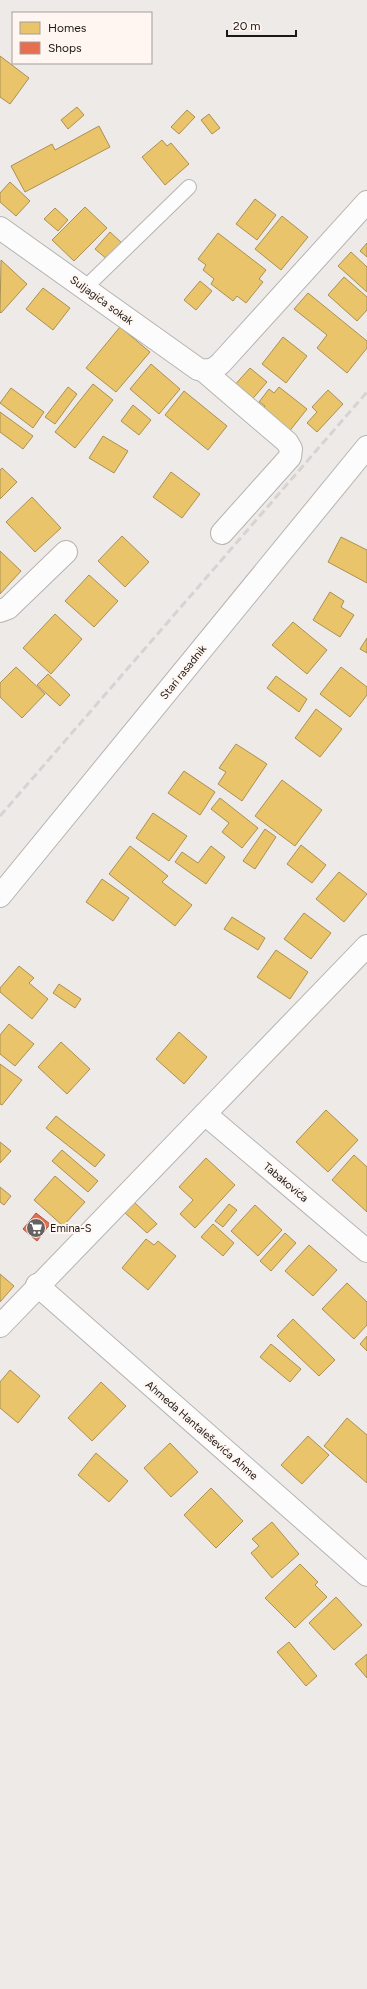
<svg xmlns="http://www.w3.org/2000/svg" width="367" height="1989" viewBox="0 0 367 1989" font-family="Figtree,sans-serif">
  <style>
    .homes { fill: #e9c46a; stroke: #ab9051 }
    .shops { fill: #e76f51; stroke: #aa553f }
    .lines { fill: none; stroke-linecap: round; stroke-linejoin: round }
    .lane-casing { stroke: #b6b3b1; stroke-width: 16 }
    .street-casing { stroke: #b6b3b1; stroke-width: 24 }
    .lane { stroke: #fcfcfc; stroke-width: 14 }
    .street { stroke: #fcfcfc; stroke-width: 22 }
    .rail { stroke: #d5d4d3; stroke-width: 3; stroke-dasharray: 8 4; stroke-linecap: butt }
    .labels { text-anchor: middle; stroke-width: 4; stroke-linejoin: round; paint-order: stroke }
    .street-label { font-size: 11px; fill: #1b1816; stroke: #fff6f1 }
    .poi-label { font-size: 11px; fill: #1b1816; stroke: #fff6f1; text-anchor: start }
  </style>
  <rect width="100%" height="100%" fill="#eeeae8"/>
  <g class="homes">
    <polygon points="0,56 29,78 10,104 0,97"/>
    <polygon points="77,107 84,115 68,129 61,120"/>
    <polygon points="187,110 195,117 179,134 171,127"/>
    <polygon points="209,114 220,128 212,134 201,120"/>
    <polygon points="99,126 110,147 25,192 11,166 52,144 55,150"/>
    <polygon points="162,140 167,146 171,143 189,164 165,185 142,157"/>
    <polygon points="10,182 30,201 16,216 0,202 0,193"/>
    <polygon points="255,199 276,215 257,240 236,224"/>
    <polygon points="85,207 107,228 74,261 52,240"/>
    <polygon points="55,208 68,220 58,231 44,219"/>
    <polygon points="282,216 308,237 281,270 255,249"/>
    <polygon points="110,232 122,243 108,260 95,249"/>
    <polygon points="218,233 266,270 259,279 263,282 246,303 237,296 233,301 211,284 214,279 203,270 206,265 198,259"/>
    <polygon points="367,243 367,257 360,251"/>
    <polygon points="351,252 367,267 367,292 338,266"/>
    <polygon points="1,260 27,284 1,313 0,312"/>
    <polygon points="344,277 367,297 367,310 357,321 328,295"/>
    <polygon points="200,281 212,291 196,310 184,300"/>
    <polygon points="43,288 70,308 53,330 26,309"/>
    <polygon points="308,293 367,341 367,348 347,373 317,348 327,335 294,309"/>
    <polygon points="120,327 150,352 116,392 86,368"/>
    <polygon points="283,337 307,356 286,383 262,364"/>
    <polygon points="151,364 180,389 159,414 130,389"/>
    <polygon points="250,368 267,382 249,403 232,388"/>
    <polygon points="93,384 113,400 75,448 55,432"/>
    <polygon points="68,387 77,394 55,424 45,417"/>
    <polygon points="279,387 307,409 288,433 261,412 265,406 259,402 269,389 274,393"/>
    <polygon points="11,388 44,412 33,428 0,403"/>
    <polygon points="328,390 343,404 317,432 307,423 317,412 312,407"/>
    <polygon points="184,391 227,426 208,450 165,415"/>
    <polygon points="133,405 151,420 139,435 121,421"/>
    <polygon points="0,412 33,436 23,449 0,432"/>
    <polygon points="103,436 128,451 114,473 89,458"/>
    <polygon points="2,468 17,482 0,499 0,470"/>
    <polygon points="171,472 200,494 182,518 153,497"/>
    <polygon points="32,497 61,528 35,552 6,522"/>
    <polygon points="122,536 149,562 125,587 98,561"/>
    <polygon points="341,537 367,550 367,583 328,562"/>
    <polygon points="0,551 21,571 0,594"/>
    <polygon points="89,575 118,601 94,627 65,601"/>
    <polygon points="330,592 344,601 341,607 354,615 340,637 313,620"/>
    <polygon points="55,614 82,639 51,674 23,648"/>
    <polygon points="293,622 327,650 307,674 272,645"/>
    <polygon points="367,638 367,653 360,649"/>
    <polygon points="16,667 45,694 22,718 0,697 0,683"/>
    <polygon points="341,667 367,687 367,695 350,717 320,694"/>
    <polygon points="48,674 70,695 60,706 37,685"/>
    <polygon points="276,676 307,699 299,712 267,688"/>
    <polygon points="316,709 342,729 320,757 295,738"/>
    <polygon points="236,744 267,764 242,801 218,784 226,772 219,768"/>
    <polygon points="184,771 215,792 200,815 168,793"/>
    <polygon points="282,780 322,810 295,846 255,816"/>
    <polygon points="220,798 258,828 242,848 222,832 229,823 211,809"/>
    <polygon points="153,813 187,836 169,861 136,838"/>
    <polygon points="265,829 276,837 255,869 243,861"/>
    <polygon points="301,845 326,865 312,883 287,864"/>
    <polygon points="130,846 168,876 162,882 192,905 175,926 109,874"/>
    <polygon points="211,846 225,857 206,884 175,862 182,852 198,863"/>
    <polygon points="339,872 367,894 344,922 316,899"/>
    <polygon points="102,879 129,898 113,921 86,902"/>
    <polygon points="304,913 331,933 311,959 284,939"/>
    <polygon points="232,917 265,938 258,950 224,929"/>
    <polygon points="276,950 308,972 290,999 257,977"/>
    <polygon points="19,966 34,978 29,983 48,999 32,1019 0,992 0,988"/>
    <polygon points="59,984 81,999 75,1008 53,993"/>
    <polygon points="9,1024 34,1044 15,1066 0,1054 0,1035"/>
    <polygon points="179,1032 207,1057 184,1084 156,1059"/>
    <polygon points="61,1042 90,1069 67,1094 38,1067"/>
    <polygon points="0,1064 22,1080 2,1105 0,1104"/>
    <polygon points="326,1110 358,1140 328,1172 296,1142"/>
    <polygon points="56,1116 105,1155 95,1167 46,1128"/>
    <polygon points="0,1142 11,1151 0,1163"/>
    <polygon points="62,1150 98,1181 88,1192 52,1161"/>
    <polygon points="354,1155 367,1167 367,1212 332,1180"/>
    <polygon points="206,1158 235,1185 195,1228 180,1214 193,1200 179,1187"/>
    <polygon points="55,1176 85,1202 63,1226 34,1200"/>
    <polygon points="0,1187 11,1196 4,1205 0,1202"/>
    <polygon points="133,1201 157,1224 147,1233 123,1211"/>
    <polygon points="229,1204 237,1210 223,1227 215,1221"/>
    <polygon points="255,1205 282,1230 258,1256 231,1231"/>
    <polygon points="213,1224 234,1243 223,1256 201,1237"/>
    <polygon points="285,1233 296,1243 271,1271 260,1261"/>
    <polygon points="146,1239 154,1245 158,1241 176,1256 148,1290 122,1268"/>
    <polygon points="309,1245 337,1270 313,1296 285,1271"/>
    <polygon points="0,1274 14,1286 0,1302"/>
    <polygon points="347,1283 367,1302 367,1325 354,1339 322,1309"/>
    <polygon points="293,1319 335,1360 319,1376 277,1336"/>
    <polygon points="367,1336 367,1351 360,1344"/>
    <polygon points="271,1344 301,1369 290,1382 260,1357"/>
    <polygon points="10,1370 40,1396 18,1423 0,1408 0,1382"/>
    <polygon points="101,1382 126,1406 92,1441 68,1418"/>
    <polygon points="347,1418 367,1435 367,1483 324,1446"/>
    <polygon points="308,1436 329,1455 302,1484 281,1465"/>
    <polygon points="170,1443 198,1472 171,1497 144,1468"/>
    <polygon points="96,1453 128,1481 109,1502 78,1475"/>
    <polygon points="211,1488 243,1521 216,1548 184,1515"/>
    <polygon points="272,1522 299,1554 272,1578 251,1553 259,1546 252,1539"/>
    <polygon points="300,1564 318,1582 315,1585 327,1597 295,1628 265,1598"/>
    <polygon points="336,1597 362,1625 334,1650 309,1623"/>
    <polygon points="289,1642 317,1676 306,1686 277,1652"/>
    <polygon points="367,1654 367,1678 355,1664"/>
  </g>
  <polygon class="shops" points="36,1213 50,1224 37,1241 23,1229"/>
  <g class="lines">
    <g class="lane-casing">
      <polyline id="lane" points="86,287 189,187"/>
    </g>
    <g class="street-casing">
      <g id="street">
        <path d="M0 228 198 369C208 372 214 370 221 363L367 202"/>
        <polyline points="204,371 287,442 291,449 290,457 222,533"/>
        <polyline points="0,611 8,608 66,552"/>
        <polyline points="0,896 367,447"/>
        <polyline points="205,1114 367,1251"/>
        <polyline points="37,1285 367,1575"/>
        <polyline points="0,1326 367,946"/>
      </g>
    </g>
    <use href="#lane" class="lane"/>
    <use href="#street" class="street"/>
    <polyline class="rail" points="0,816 367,392"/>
  </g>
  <defs>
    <g id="supermarket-disc" transform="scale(1)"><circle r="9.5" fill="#656260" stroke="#fff6f1"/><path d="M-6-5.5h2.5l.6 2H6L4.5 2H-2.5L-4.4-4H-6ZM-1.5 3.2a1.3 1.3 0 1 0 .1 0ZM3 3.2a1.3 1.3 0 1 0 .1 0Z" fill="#fff"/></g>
  </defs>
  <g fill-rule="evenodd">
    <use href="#supermarket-disc" x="36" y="1228"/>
  </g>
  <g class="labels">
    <g class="street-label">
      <text transform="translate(102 300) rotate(36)" y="4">Suljagića sokak</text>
      <text transform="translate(183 672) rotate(-51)" y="4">Stari rasadnik</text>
      <text transform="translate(286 1182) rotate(40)" y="4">Tabakovića</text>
      <text transform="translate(202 1430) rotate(41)" y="4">Ahmeda Hantaleševića Ahme</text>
    </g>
    <g class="poi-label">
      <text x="50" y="1232">Emina-S</text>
    </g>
  </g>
  <rect x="12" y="12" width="140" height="52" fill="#fff6f1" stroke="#a49d99"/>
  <rect x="20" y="22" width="20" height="12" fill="#e9c46a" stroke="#a49d99"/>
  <text x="48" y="32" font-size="12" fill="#1b1816">Homes</text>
  <rect x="20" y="42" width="20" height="12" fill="#e76f51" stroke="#a49d99"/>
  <text x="48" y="52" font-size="12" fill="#1b1816">Shops</text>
  <path d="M227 30v6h69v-6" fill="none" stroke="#1b1816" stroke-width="2"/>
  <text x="233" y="30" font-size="12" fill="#1b1816" stroke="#fff6f1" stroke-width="3" paint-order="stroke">20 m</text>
</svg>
